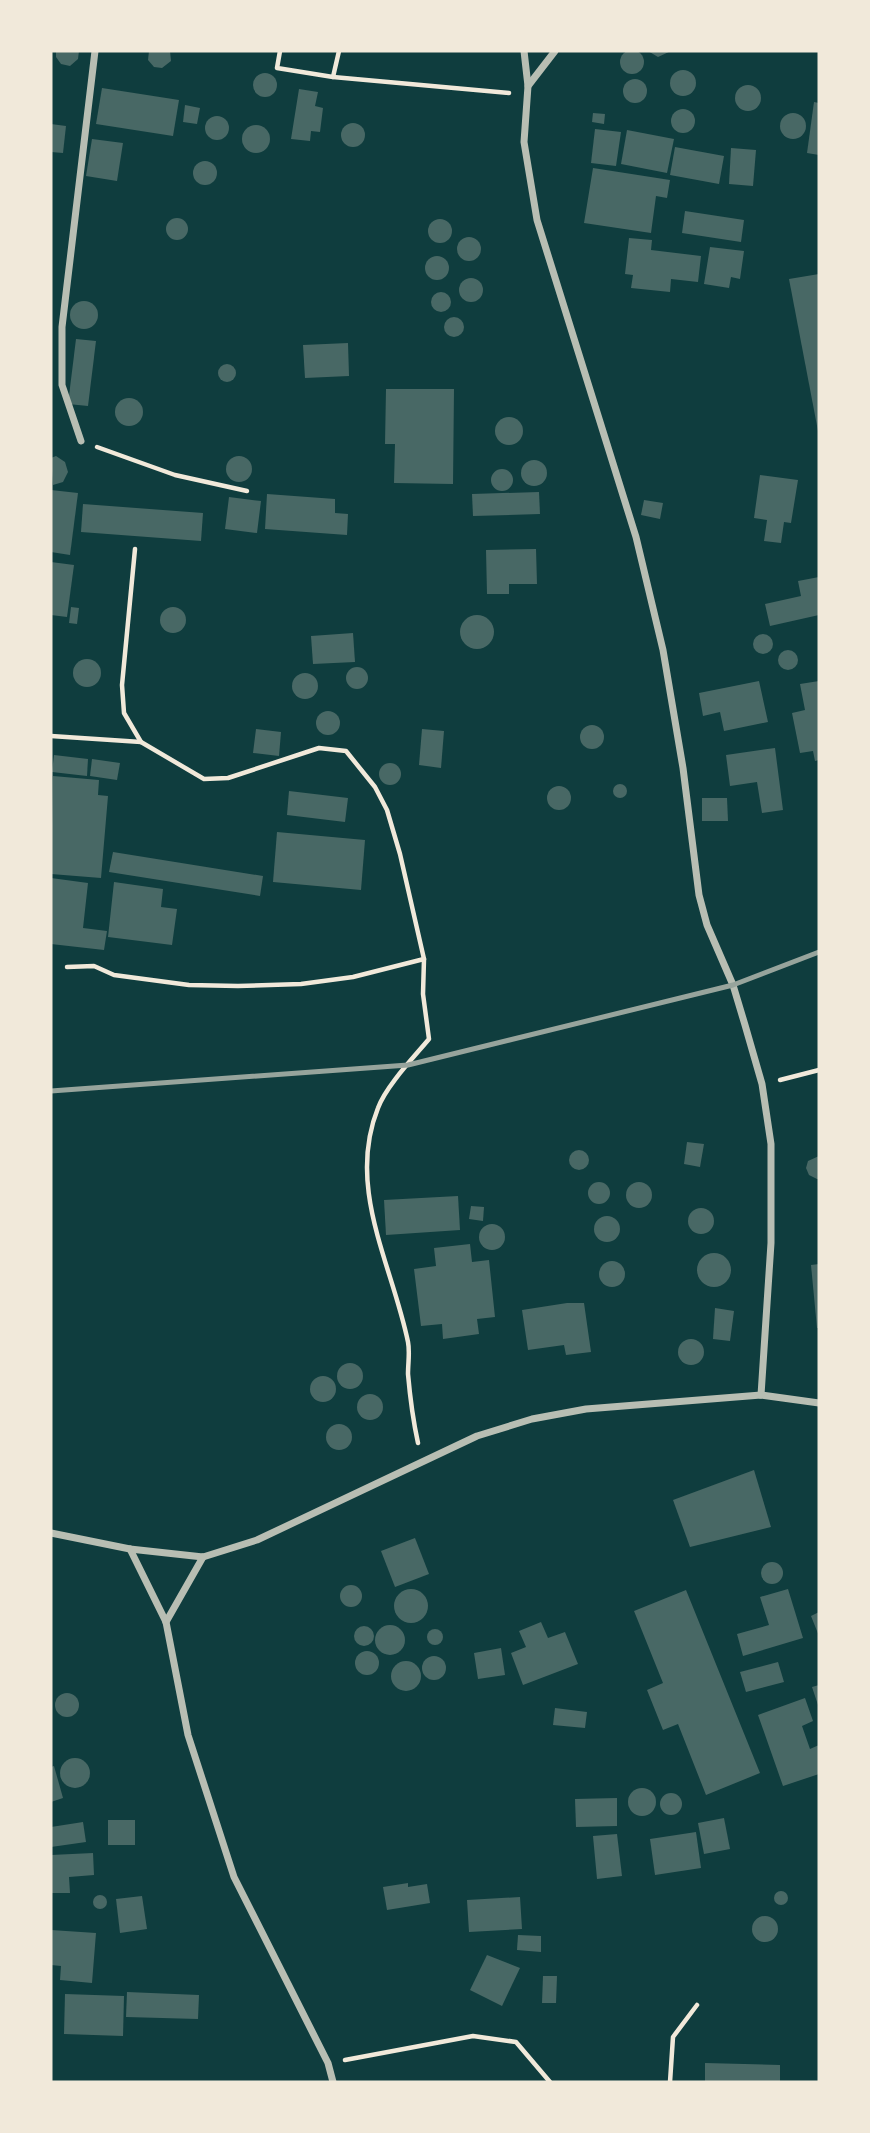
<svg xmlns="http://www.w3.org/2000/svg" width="870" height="2133" viewBox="0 0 870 2133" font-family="Cabin,sans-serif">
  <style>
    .building { fill: #486865 }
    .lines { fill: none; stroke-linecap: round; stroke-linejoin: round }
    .path { stroke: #f1e9da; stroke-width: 4.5 }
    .minor { stroke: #b8beb3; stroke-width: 7 }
    .rail { stroke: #97a49c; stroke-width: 5 }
  </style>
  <rect width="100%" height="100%" fill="#0f3d3e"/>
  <g class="building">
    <circle cx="632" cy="62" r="12"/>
    <polygon points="56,51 79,51 78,59 70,66 61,64 56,57"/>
    <polygon points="149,51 170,51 171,61 162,68 154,67 148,60"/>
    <polygon points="648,51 671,51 658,57"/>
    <circle cx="683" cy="83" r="13"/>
    <circle cx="265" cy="85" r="12"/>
    <circle cx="635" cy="91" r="12"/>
    <circle cx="748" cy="98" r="13"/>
    <polygon points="102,88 179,100 173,136 96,124"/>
    <polygon points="299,89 318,92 315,106 323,108 320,132 311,131 310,141 291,139"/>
    <polygon points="814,102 819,103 819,155 807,153"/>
    <polygon points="185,105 200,108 197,124 183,122"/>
    <circle cx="683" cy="121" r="12"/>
    <polygon points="593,113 605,114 604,124 592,122"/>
    <circle cx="793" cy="126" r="13"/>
    <circle cx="217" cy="128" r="12"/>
    <circle cx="353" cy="135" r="12"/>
    <polygon points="51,124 66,126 63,153 51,152"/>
    <circle cx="256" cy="139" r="14"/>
    <polygon points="595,129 621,132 616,166 591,163"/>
    <polygon points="627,130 674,139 667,173 621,164"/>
    <polygon points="92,139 123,143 117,181 86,176"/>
    <polygon points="675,147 724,156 719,184 670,175"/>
    <polygon points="731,148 756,150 753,186 729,184"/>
    <circle cx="205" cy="173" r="12"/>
    <polygon points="593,168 670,180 667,198 656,196 651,233 584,223"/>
    <polygon points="685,211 744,220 741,242 682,233"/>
    <circle cx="177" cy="229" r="11"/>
    <circle cx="440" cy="231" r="12"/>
    <circle cx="469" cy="249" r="12"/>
    <polygon points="629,238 652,240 651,250 701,256 698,282 671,279 670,292 631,288 633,275 625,274"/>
    <polygon points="710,247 744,251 740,279 731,277 729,288 704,284"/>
    <circle cx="437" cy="268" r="12"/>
    <polygon points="819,274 819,431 818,431 789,279"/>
    <circle cx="471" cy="290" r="12"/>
    <circle cx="441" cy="302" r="10"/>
    <circle cx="84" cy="315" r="14"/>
    <circle cx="454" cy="327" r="10"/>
    <polygon points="76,339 96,341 88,406 68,404"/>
    <polygon points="348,343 349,376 305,378 303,345"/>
    <circle cx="227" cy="373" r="9"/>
    <polygon points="386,389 454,389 453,484 394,483 395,444 385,444"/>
    <circle cx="129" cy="412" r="14"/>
    <circle cx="509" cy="431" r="14"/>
    <circle cx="239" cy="469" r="13"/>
    <polygon points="56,456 65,462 68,472 63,482 53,485 51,458"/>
    <circle cx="534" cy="473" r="13"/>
    <circle cx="502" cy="480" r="11"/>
    <polygon points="760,475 798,480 791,523 784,522 781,543 764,541 767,520 754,518"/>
    <polygon points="51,490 78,493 70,555 51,552"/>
    <polygon points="539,492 540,514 473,516 472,494"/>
    <polygon points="267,494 335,499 335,513 348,514 347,535 265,529"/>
    <polygon points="229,497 261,501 257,533 225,529"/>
    <polygon points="644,500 663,503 660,519 641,515"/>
    <polygon points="83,504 203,513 201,541 81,532"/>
    <polygon points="536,549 537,584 509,584 509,594 487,594 486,550"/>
    <polygon points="51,562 74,565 67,617 51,615"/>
    <polygon points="819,577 819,615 770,626 765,604 801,596 798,581"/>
    <circle cx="173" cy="620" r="13"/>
    <polygon points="71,607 79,608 77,624 69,623"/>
    <circle cx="477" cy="632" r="17"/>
    <polygon points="353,633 355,662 313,664 311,636"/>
    <circle cx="763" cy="644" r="10"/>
    <circle cx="788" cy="660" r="10"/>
    <circle cx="87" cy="673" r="14"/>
    <circle cx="357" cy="678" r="11"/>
    <circle cx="305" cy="686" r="13"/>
    <polygon points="759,681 768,722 724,731 720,712 703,716 699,693"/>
    <polygon points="819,681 819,760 815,761 813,751 800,753 792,713 805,710 800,684"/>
    <circle cx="328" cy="723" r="12"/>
    <circle cx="592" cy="737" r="12"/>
    <polygon points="256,729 281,732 279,756 253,753"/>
    <polygon points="422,729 444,731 441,768 419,765"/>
    <polygon points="775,748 783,810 762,813 757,782 730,786 726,755"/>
    <polygon points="54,755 88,759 87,776 52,772"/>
    <polygon points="92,759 120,763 117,780 90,776"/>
    <circle cx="390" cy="774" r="11"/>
    <polygon points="53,776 99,780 98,795 108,796 101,878 51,874"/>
    <circle cx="620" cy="791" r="7"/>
    <circle cx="559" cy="798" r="12"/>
    <polygon points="289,791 348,798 345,822 287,815"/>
    <polygon points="702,798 727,798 728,821 702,821"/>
    <polygon points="277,832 365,840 361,890 273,882"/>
    <polygon points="113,852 263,876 260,896 109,872"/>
    <polygon points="51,878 88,883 83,928 107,931 104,950 51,944"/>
    <polygon points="114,882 163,889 161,907 177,909 172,945 108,937"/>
    <polygon points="687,1142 704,1144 700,1167 684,1164"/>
    <circle cx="579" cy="1160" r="10"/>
    <polygon points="819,1156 819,1179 817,1179 809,1175 806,1168 808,1161"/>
    <circle cx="599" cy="1193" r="11"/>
    <circle cx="639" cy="1195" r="13"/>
    <polygon points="458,1196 460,1230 386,1235 384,1200"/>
    <polygon points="471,1206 484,1207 483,1221 469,1219"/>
    <circle cx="701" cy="1221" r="13"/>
    <circle cx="607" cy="1229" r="13"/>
    <circle cx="492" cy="1237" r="13"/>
    <polygon points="470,1244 472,1262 489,1260 495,1317 477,1319 479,1334 443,1339 442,1324 421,1326 414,1269 436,1266 434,1248"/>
    <circle cx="714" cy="1270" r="17"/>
    <circle cx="612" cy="1274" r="13"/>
    <polygon points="819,1264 819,1328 817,1328 811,1265"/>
    <polygon points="567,1303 584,1303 591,1352 566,1355 564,1345 528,1350 522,1310"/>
    <polygon points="715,1308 734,1311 730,1341 713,1339"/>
    <circle cx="691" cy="1352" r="13"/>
    <circle cx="350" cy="1376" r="13"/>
    <circle cx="323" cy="1389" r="13"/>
    <circle cx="370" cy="1407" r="13"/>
    <circle cx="339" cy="1437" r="13"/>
    <polygon points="754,1470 771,1527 690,1547 673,1500"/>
    <polygon points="415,1538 429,1574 395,1587 381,1551"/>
    <circle cx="772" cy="1573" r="11"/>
    <circle cx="351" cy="1596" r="11"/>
    <circle cx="411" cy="1606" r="17"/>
    <polygon points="788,1589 803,1638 743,1656 737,1634 769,1625 760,1597"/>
    <polygon points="686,1590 760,1773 706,1795 678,1724 663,1730 647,1690 663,1683 634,1611"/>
    <polygon points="819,1612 819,1636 811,1616"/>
    <polygon points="541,1622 548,1638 565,1632 578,1664 523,1685 511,1653 526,1647 519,1631"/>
    <circle cx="390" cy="1640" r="15"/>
    <circle cx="364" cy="1636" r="10"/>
    <circle cx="435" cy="1637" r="8"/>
    <polygon points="501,1648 505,1675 478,1679 474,1653"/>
    <circle cx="367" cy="1663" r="12"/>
    <circle cx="434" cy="1668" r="12"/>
    <circle cx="406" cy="1676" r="15"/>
    <polygon points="778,1662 784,1682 746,1692 740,1672"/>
    <polygon points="819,1685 819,1708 812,1687"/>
    <circle cx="67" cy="1705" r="12"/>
    <polygon points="805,1698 813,1721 802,1726 810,1749 819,1745 819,1774 783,1786 758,1715"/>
    <polygon points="555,1708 587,1712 585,1728 553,1725"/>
    <circle cx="75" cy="1773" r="15"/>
    <polygon points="54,1766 63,1798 51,1802 51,1767"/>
    <circle cx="642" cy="1802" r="14"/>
    <circle cx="671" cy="1804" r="11"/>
    <polygon points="617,1798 617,1826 576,1827 575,1799"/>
    <polygon points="724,1818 730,1849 704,1854 698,1823"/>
    <rect x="108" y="1820" width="27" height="25"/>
    <polygon points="83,1822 86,1842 51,1847 51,1827"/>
    <polygon points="696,1832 701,1868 655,1875 650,1839"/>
    <polygon points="617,1834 622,1876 597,1879 593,1836"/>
    <polygon points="93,1853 94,1875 69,1877 70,1893 51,1893 51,1855"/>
    <polygon points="408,1883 408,1887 427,1884 430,1903 387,1910 383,1887"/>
    <circle cx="781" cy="1898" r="7"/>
    <circle cx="100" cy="1902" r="7"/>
    <polygon points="142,1896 147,1929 120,1933 116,1899"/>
    <polygon points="520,1897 522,1929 469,1932 467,1900"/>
    <circle cx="765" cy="1929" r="13"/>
    <polygon points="51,1930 96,1933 92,1983 60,1980 61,1966 51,1965"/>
    <polygon points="518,1935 541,1936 541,1952 517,1950"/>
    <polygon points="487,1955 520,1968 502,2006 470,1990"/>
    <polygon points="543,1976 557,1976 556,2003 542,2003"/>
    <polygon points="127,1992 199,1995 198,2019 126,2017"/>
    <polygon points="65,1994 124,1996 123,2036 64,2034"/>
    <polygon points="705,2063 780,2065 780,2082 705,2082"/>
  </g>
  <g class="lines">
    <g class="path">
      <polyline points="280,51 277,68 333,77 509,93"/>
      <polyline points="333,77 339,51"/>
      <polyline points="97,447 175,475 247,491"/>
      <path d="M135 549 122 685 124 713 141 742 204 779 228 778 319 748 346 751 375 787 387 810 400 854 424 959 423 994 429 1039C414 1057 386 1086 378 1108 346 1188 392 1264 408 1342 410 1352 408 1363 408 1374 410 1397 413 1420 418 1443"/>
      <polyline points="51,736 141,742"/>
      <polyline points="67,967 94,966 114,975 189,985 238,986 301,984 353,977 424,959"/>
      <polyline points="780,1080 819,1070"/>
      <polyline points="345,2060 473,2036 516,2042 550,2082"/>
      <polyline points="670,2082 673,2037 697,2005"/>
    </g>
    <g class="minor">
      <polyline points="524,51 528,86"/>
      <polyline points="555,51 528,86 524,142 537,220 636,537 663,650 683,768 699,895 707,925 733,985 745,1025 762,1084 771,1144 771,1243 761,1395"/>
      <polyline points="81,441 62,385 62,327 95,51"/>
      <polyline points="51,1533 130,1549 203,1557 257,1540 477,1436 532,1419 586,1409 761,1395 819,1403"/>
      <polyline points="130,1549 166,1622 188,1735 234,1877 328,2063 333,2082"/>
      <polyline points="166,1622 203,1557"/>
    </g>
    <polyline class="rail" points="51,1091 408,1065 733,985 819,952"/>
  </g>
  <rect width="870" height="2133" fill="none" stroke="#f1e9da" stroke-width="105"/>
</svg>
